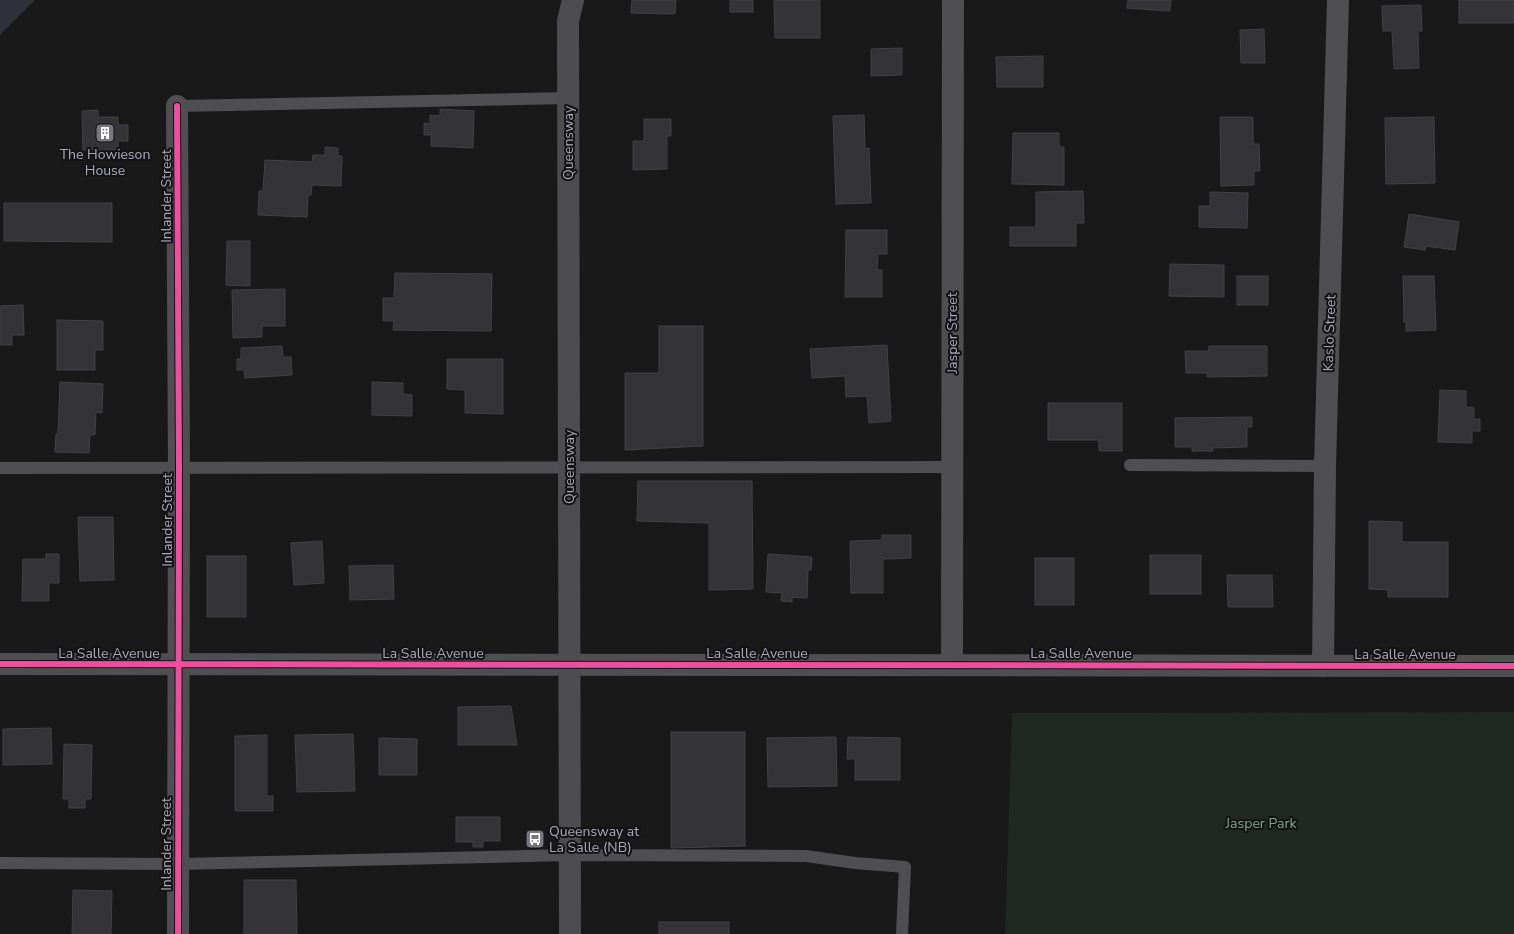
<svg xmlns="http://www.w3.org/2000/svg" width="1514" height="934" viewBox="0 0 1514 934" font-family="'Nunito Sans',sans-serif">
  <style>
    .green { fill: #212823 }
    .water { fill: #2e313c }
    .building { fill: #343335; stroke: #424145 }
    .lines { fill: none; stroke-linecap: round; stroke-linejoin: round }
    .lane { stroke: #4f4f52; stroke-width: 12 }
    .street { stroke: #4f4f52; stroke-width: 22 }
    .secondary { stroke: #4d4c50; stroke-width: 22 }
    .cycleway-casing { stroke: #131315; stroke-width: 8 }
    .cycleway { stroke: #ef4d9e; stroke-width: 6 }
    .labels { text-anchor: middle; stroke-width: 4; stroke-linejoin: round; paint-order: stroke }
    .street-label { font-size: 14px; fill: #abaab9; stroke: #131315 }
    .poi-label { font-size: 14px; fill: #abaab9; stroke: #131315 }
    .park-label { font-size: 14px; fill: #82a390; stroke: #131315 }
  </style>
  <rect width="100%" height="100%" fill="#191919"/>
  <polygon class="green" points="1514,712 1514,934 1005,934 1012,713"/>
  <polygon class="water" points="0,0 35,0 0,35"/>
  <g class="building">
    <polygon points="632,0 676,0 675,14 631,13"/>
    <rect x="730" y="0" width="23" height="12"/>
    <polygon points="774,0 820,0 820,38 775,38"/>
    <polygon points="1128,0 1171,0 1170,11 1127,8"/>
    <rect x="1459" y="0" width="55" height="23"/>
    <polygon points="1421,5 1422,31 1418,31 1419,68 1394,69 1392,31 1383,31 1382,6"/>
    <polygon points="1264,29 1265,63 1241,63 1240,30"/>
    <polygon points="902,48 902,75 871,76 871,49"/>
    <polygon points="1043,56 1043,87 997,87 996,57"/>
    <polygon points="440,109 474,111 473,148 431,146 431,135 424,135 424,123 430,124 430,115 440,116"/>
    <polygon points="98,110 98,117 118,117 118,125 128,125 128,141 118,141 118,150 83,150 82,111"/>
    <polygon points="864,115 865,149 869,148 871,203 836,204 833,116"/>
    <polygon points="1220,117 1253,117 1253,144 1259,144 1260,171 1254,171 1254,185 1221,186"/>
    <polygon points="1434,117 1435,183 1386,184 1385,118"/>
    <polygon points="644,119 671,119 671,136 667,136 667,169 633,170 633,141 644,141"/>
    <polygon points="1013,133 1059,133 1059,147 1064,147 1064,185 1012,184"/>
    <polygon points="325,147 338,148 338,156 342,156 341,186 312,185 311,195 308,195 307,217 258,215 259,191 263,191 265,160 312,162 313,155 325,155"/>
    <polygon points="1083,191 1084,223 1076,223 1076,246 1010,246 1010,227 1036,227 1036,192"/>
    <polygon points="1210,192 1248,193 1247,228 1199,227 1199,206 1210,206"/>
    <polygon points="4,203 112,203 112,242 4,241"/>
    <polygon points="1409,214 1459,222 1455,250 1426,246 1425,250 1404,247"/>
    <polygon points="846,230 887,230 887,254 878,254 877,270 882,270 882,297 845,297"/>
    <polygon points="227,241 250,241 250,286 226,285"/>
    <polygon points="1170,264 1224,265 1224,297 1169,296"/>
    <polygon points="395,273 492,274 491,331 393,330 394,321 383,321 383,298 394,298"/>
    <rect x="1237" y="276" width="31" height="29"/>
    <polygon points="1403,276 1434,276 1436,330 1406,331 1406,322 1404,322"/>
    <polygon points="285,289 285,326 262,326 262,337 233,338 232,290"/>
    <polygon points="23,305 24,335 12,335 12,345 0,345 0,306"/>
    <polygon points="57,320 103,321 103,350 95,350 95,370 57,370"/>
    <polygon points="659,326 703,326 703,446 625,450 625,373 659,373"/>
    <polygon points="887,345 891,421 869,423 867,396 846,397 845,376 812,378 810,349"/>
    <polygon points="282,346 283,357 291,357 292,375 245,378 244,370 237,370 237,359 241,359 241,348"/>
    <polygon points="1209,346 1267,346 1267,376 1207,377 1207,373 1186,373 1185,351 1209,351"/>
    <polygon points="447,359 503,359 503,414 465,413 465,390 447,389"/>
    <polygon points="60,382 103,384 102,413 96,412 95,435 90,435 89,453 55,452 56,434 58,434"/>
    <polygon points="372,382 403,383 403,394 412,395 412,416 372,415"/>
    <polygon points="1440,390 1466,391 1466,407 1474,408 1474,419 1480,419 1480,431 1472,431 1472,443 1438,442"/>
    <polygon points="1048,403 1122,403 1122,451 1099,451 1099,440 1048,440"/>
    <polygon points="1252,417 1252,427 1247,427 1247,447 1213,448 1213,451 1192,451 1192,447 1175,447 1175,418"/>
    <polygon points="638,481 752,481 753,589 709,590 709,523 637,521"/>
    <polygon points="78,517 113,517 114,580 80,581"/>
    <polygon points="1369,521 1402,522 1402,542 1448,542 1448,597 1388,597 1388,590 1369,589"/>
    <polygon points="882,535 911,535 911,558 883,559 883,593 851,593 850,541 882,540"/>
    <polygon points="322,541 324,583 294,585 291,543"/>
    <polygon points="46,554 59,554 59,583 49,583 49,601 22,601 23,559 46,559"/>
    <polygon points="768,554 812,557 811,570 808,570 807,598 792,597 792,602 781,601 782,593 766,592"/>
    <rect x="1150" y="555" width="51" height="39"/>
    <rect x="207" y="556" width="39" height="61"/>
    <rect x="1035" y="558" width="39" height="47"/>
    <polygon points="393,565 394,599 350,600 349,566"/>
    <polygon points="1227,575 1272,575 1273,607 1228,607"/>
    <polygon points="511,706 517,745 458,745 458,707"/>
    <polygon points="51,728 52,764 3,765 3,729"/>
    <polygon points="671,732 745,732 745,846 671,848"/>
    <polygon points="353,734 355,791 297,792 295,735"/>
    <polygon points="267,735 267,796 273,796 273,811 235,811 235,736"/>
    <polygon points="836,737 837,786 768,787 767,738"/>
    <polygon points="848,737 900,738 900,780 855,780 855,759 847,759"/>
    <polygon points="379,738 417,739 417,775 379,775"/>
    <polygon points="64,744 92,745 91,799 85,799 85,808 69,808 69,799 63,799"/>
    <polygon points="456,817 500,817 500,841 483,841 483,847 473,847 473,842 456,842"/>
    <polygon points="244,880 296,880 297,934 244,934"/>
    <polygon points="73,890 112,891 111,934 72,934"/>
    <rect x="659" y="922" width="70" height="12"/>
  </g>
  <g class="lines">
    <g class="lane">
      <polyline points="177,106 568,98"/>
      <polyline points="1130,465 1325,466"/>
      <polyline points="0,468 952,467"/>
      <polyline points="0,863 178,864 570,855 806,856 855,863 905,867 902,934"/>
    </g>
    <g class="street">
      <polyline points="177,106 179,467 178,934"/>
      <polyline points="0,664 1514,666"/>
      <polyline points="952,665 953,0"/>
      <polyline points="1323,666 1325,466 1338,0"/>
    </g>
    <polyline class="secondary" points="570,934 568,21 573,0"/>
    <g class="cycleway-casing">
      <g id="cycleway">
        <polyline points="177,106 179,467 178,934"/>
        <polyline points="0,664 1514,666"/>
      </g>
    </g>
    <use href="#cycleway" class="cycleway"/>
  </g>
  <defs>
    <g id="building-square" transform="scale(1)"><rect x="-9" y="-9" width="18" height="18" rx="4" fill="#787781" stroke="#131315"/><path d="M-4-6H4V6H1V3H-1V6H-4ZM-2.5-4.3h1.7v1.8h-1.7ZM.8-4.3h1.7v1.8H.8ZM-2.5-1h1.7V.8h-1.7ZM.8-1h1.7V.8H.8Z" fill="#fff"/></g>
    <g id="bus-square" transform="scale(1)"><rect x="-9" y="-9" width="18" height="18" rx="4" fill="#787781" stroke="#131315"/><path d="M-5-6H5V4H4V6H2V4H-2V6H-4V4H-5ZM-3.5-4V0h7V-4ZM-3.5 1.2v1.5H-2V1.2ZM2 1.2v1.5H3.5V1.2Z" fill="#fff"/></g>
  </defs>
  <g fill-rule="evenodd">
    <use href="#building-square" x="105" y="133"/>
    <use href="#bus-square" x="535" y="839"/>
  </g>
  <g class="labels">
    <g class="street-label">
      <text transform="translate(568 143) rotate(-90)" y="5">Queensway</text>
      <text transform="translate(166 196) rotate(-90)" y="5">Inlander Street</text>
      <text transform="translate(952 333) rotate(-90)" y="5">Jasper Street</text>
      <text transform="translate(1329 333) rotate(-88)" y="5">Kaslo Street</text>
      <text transform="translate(569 467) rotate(-90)" y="5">Queensway</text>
      <text transform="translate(167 520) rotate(-90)" y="5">Inlander Street</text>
      <text x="109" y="658">La Salle Avenue</text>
      <text x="433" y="658">La Salle Avenue</text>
      <text x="757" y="658">La Salle Avenue</text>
      <text x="1081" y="658">La Salle Avenue</text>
      <text x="1405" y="659">La Salle Avenue</text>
      <text transform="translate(166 844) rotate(-90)" y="5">Inlander Street</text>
    </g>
    <g class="poi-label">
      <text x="105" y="159">The Howieson<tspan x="105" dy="16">House</tspan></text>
      <text x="549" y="836" text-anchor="start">Queensway at<tspan x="549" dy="16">La Salle (NB)</tspan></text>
    </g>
    <g class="park-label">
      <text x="1261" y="828">Jasper Park</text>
    </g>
  </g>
</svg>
